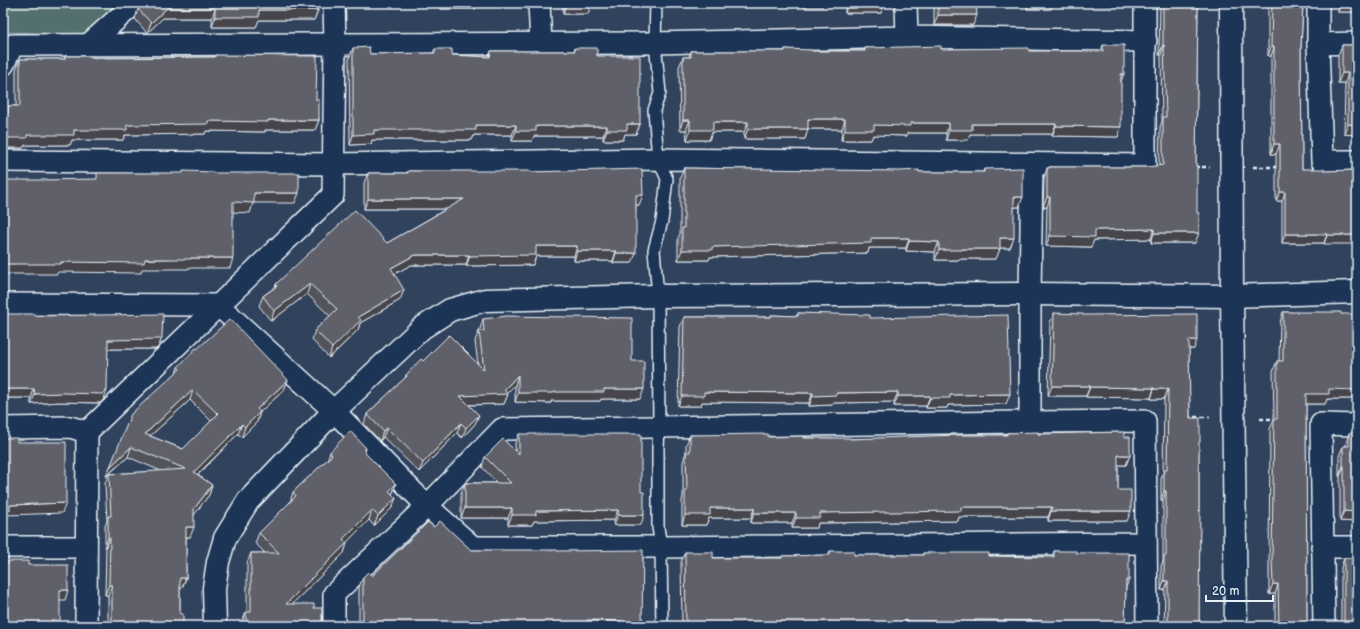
<svg xmlns="http://www.w3.org/2000/svg" width="1360" height="629" viewBox="0 0 1360 629" font-family="'Balsamiq Sans',sans-serif">
  <style>
    .green { fill: #53706e; stroke: #9eb0b3 }
    .lines { fill: none; stroke-linecap: round; stroke-linejoin: round }
    .service-casing { stroke: #e8f1f8; stroke-width: 14 }
    .minor-casing { stroke: #e8f1f8; stroke-width: 24 }
    .tertiary-casing { stroke: #e8f1f8; stroke-width: 25 }
    .path { stroke: #e8f1f8; stroke-width: 2.5; stroke-dasharray: 4 3; stroke-linecap: butt }
    .service { stroke: #1d3557; stroke-width: 11 }
    .minor { stroke: #1d3557; stroke-width: 21 }
    .tertiary { stroke: #1d3557; stroke-width: 22 }
    .wall { fill: #53535c; stroke: #e8f1f8; fill-rule: evenodd }
    .shaded-wall { fill: #44444b; stroke: #e8f1f8 }
    .building { fill: #61616b; stroke: #e8f1f8; fill-rule: evenodd }
  </style>
  <rect width="100%" height="100%" fill="#31425d"/>
  <filter id="ink" filterUnits="userSpaceOnUse"><feTurbulence type="fractalNoise" baseFrequency=".025" numOctaves="2"/><feDisplacementMap in="SourceGraphic" scale="8" xChannelSelector="R" yChannelSelector="G"/><feConvolveMatrix kernelMatrix="1 2 1 2 8 2 1 2 1" color-interpolation-filters="sRGB"/></filter>
  <g filter="url(#ink)">
    <polygon class="green" points="3,3 124,3 87,35 10,32 3,47"/>
    <g class="lines">
      <g class="service-casing">
        <polyline id="service" points="656,3 655,43 660,93 654,110 658,159 667,179 662,221 654,250 658,296 659,427 658,448 658,527 661,547 662,626"/>
      </g>
      <g class="minor-casing">
        <g id="minor">
          <polyline points="539,3 541,44"/>
          <polyline points="906,3 907,37"/>
          <polyline points="1318,3 1318,44 1322,161 1357,161"/>
          <polyline points="89,44 135,3"/>
          <polyline points="1318,44 1357,43"/>
          <polyline points="3,65 13,45 655,43 907,37 1146,41"/>
          <polyline points="3,161 334,164 658,159 1145,165 1145,3"/>
          <polyline points="3,304 218,305 334,411 427,506 473,547 661,547 1146,543"/>
          <polyline points="1030,422 1030,294 1032,164"/>
          <polyline points="3,428 70,427 87,432"/>
          <polyline points="3,547 86,547"/>
          <polyline points="1322,547 1357,547"/>
          <polyline points="86,626 87,432 333,195 335,44 334,3"/>
          <polyline points="334,626 334,594 427,506 502,429 1030,422 1145,421 1147,626"/>
          <polyline points="1324,626 1321,424 1357,425"/>
        </g>
      </g>
      <g class="tertiary-casing">
        <g id="tertiary">
          <polyline points="1231,3 1232,296 1236,626"/>
          <polyline points="215,626 214,588 218,562 225,538 248,501 334,411 422,328 450,310 485,300 658,296 1030,294 1232,296 1357,292"/>
        </g>
      </g>
      <g class="path">
        <polyline points="1195,167 1210,167"/>
        <polyline points="1253,167 1278,167"/>
        <polyline points="1187,417 1210,417"/>
        <polyline points="1260,419 1276,419"/>
      </g>
      <use href="#service" class="service"/>
      <use href="#minor" class="minor"/>
      <use href="#tertiary" class="tertiary"/>
    </g>
    <g class="wall">
      <polygon points="146,3 318,10 314,20 259,20 256,27 212,27 212,18 163,18 147,33 135,19 138,9"/>
      <polygon points="440,3 477,3 475,9 440,9"/>
      <polygon points="563,3 591,3 591,4 588,14 563,14"/>
      <polygon points="845,3 884,3 881,13 845,13"/>
      <polygon points="934,3 976,3 973,25 934,25"/>
      <polygon points="1027,3 1126,3 1125,6 1052,4 1051,9 1027,9"/>
      <polygon points="1160,3 1198,3 1195,243 1151,243 1151,239 1094,240 1091,247 1046,246 1047,207 1043,207 1044,178 1047,168 1048,168 1049,167 1148,167 1159,166 1160,127 1162,121 1161,55 1159,55"/>
      <polygon points="1268,3 1303,3 1301,47 1302,169 1324,171 1357,170 1324,244 1324,243 1282,243 1282,201 1276,201 1276,154 1271,154 1271,56 1268,56"/>
      <rect x="1338" y="3" width="19" height="9"/>
      <polygon points="1103,45 1121,81 1118,137 1052,136 1052,134 970,134 968,140 946,140 946,133 907,133 907,136 873,135 871,140 841,140 842,129 808,129 805,139 744,139 744,132 712,132 709,140 687,140 686,130 680,130 679,67 683,57 689,57 691,51 784,51 785,49 812,51 864,51 865,48 1029,51 1101,51"/>
      <polygon points="1342,45 1357,45 1357,135 1344,134 1345,83 1338,83 1338,55"/>
      <polygon points="353,48 370,54 433,53 435,49 452,55 489,57 491,51 574,51 575,48 597,56 640,124 636,134 625,134 623,140 603,140 603,136 534,136 532,141 512,141 512,135 474,135 472,140 372,140 371,144 350,145 349,58"/>
      <polygon points="215,55 316,100 319,120 315,130 265,130 265,132 206,131 205,134 125,135 123,140 72,140 70,145 25,145 23,148 3,148 6,113 8,106 16,106 16,69 20,59 64,59 65,56 92,58 214,57"/>
      <polygon points="684,168 919,172 983,172 984,169 1019,207 1014,207 1010,248 1000,248 996,259 959,259 958,260 935,260 935,252 906,251 906,248 869,248 868,253 710,257 709,260 678,260 678,238 680,234 680,178"/>
      <polygon points="408,171 531,172 639,205 636,205 632,263 613,263 613,261 574,261 574,256 536,256 533,265 466,266 466,265 411,265 394,274 400,300 360,323 358,330 329,358 312,340 315,330 330,316 307,294 271,321 259,306 263,296 275,287 276,284 387,243 446,209 364,209 364,183 368,173 407,173"/>
      <polygon points="1283,312 1341,314 1357,392 1354,392 1351,399 1327,399 1325,404 1306,404 1307,626 1275,626 1275,594 1269,594 1269,570 1270,429 1274,419 1273,371 1277,361 1279,361 1280,322"/>
      <polygon points="798,313 870,318 1006,404 948,405 947,408 926,408 926,406 894,406 894,402 833,403 832,405 809,406 809,403 702,402 701,406 678,406 680,327 684,317 771,317 771,315 797,316"/>
      <polygon points="1054,313 1194,349 1189,349 1190,418 1199,446 1199,626 1164,626 1165,590 1161,590 1161,566 1163,561 1163,500 1161,500 1161,479 1163,473 1164,399 1151,399 1151,398 1086,397 1086,396 1048,396 1050,323"/>
      <polygon points="35,316 162,337 159,346 156,349 107,349 104,399 100,403 60,402 31,404 31,398 3,398"/>
      <polygon points="483,319 632,361 640,399 601,399 600,401 551,401 551,403 515,402 515,385 507,393 508,394 504,404 469,405 475,424 462,438 457,433 419,472 383,437 380,441 364,424 367,414 405,378 406,375 423,361 478,365 475,341 479,331 480,331 480,329"/>
      <path d="M197 349 284 390 260 412 257 422 242 437 238 434 198 475 212 485 209 495 194 514 190 537H186V578L182 588H180V614L183 626H108V595H105L106 547H105V526L107 521 105 484 108 474 106 476 110 467 176 373 178 367ZM190 400 211 421 183 449 150 436ZM128 457 161 471 109 474Z"/>
      <polygon points="1007,433 1038,434 1124,437 1130,455 1126,465 1118,465 1118,490 1127,521 1048,521 1048,517 959,517 958,521 818,523 817,528 792,528 792,523 751,523 751,518 709,518 706,525 682,525 682,501 683,496 683,462 686,452 686,445 690,435 850,439 1006,435"/>
      <polygon points="1349,433 1357,522 1340,521 1340,476 1339,476 1339,456 1343,446 1346,446 1346,443"/>
      <polygon points="519,434 641,525 614,525 614,520 534,521 532,525 508,525 508,518 461,518 461,493 465,483 497,483 482,467 485,457 515,451 515,443"/>
      <polygon points="366,448 365,453 396,484 392,494 392,508 374,526 369,520 347,542 347,543 344,553 292,604 314,608 322,626 242,626 242,622 246,612 247,612 247,563 251,553 265,553 255,543 259,533 290,502 293,492 327,460 330,452"/>
      <polygon points="434,527 471,550 557,551 642,626 359,626 359,587 363,577 372,576"/>
      <polygon points="830,551 854,555 922,555 923,553 989,556 1052,557 1054,551 1076,553 1126,588 1125,626 682,626 681,562 685,552 713,558 782,558 782,556 828,555"/>
      <polygon points="1357,552 1357,626 1341,626 1341,568 1344,558 1355,558"/>
    </g>
    <g class="shaded-wall">
      <rect x="348" y="3" width="35" height="1"/>
      <polygon points="442,3 477,3 475,9 440,9"/>
      <polygon points="724,3 803,3 803,5 763,6 724,4"/>
      <polygon points="804,3 823,3 822,7 803,7"/>
      <polygon points="848,3 884,3 881,13 845,13"/>
      <polygon points="1029,3 1126,3 1125,6 1052,4 1051,9 1027,9"/>
      <polygon points="1341,3 1357,3 1357,12 1338,12"/>
      <polygon points="566,4 591,4 588,14 563,14"/>
      <polygon points="167,8 215,8 212,18 163,18 147,33 151,23"/>
      <polygon points="259,10 318,10 314,20 259,20 256,27 212,27 215,17"/>
      <polygon points="938,15 977,15 973,25 934,25"/>
      <polygon points="1163,45 1164,45 1161,55 1159,55"/>
      <polygon points="1271,47 1274,47 1271,56 1268,56"/>
      <polygon points="1342,73 1348,73 1345,83 1338,83"/>
      <polygon points="1121,74 1124,74 1120,84"/>
      <polygon points="808,119 845,119 842,129 805,129"/>
      <polygon points="268,120 319,120 315,130 265,130 265,132 206,131 205,134 125,135 123,140 72,140 70,145 25,145 23,148 3,148 3,138 27,135 127,125 208,121"/>
      <polygon points="683,120 690,120 686,130 680,130"/>
      <polygon points="713,122 748,122 744,132 712,132 709,140 687,140 690,130"/>
      <polygon points="910,123 949,123 946,133 907,133 907,136 873,135 871,140 841,140 845,130 874,125"/>
      <polygon points="627,124 640,124 636,134 625,134 623,140 603,140 607,130"/>
      <polygon points="972,124 1056,124 1052,134 970,134 968,140 946,140 949,130"/>
      <polygon points="1348,124 1357,125 1357,135 1344,134"/>
      <polygon points="476,125 516,125 512,135 474,135 472,140 372,140 371,144 350,145 353,135 374,130"/>
      <polygon points="536,126 607,126 603,136 534,136 532,141 512,141 516,131"/>
      <polygon points="1056,126 1121,127 1118,137 1052,136"/>
      <polygon points="748,129 808,129 805,139 744,139"/>
      <polygon points="1274,144 1280,144 1276,154 1271,154"/>
      <polygon points="1280,192 1285,192 1282,201 1276,201"/>
      <polygon points="254,193 299,193 295,203 253,203 250,213 230,212 233,202"/>
      <polygon points="636,195 643,195 639,205 632,205"/>
      <polygon points="1014,197 1023,197 1019,207 1011,207"/>
      <polygon points="1047,197 1050,197 1047,207 1043,207"/>
      <polygon points="368,199 464,199 460,209 364,209"/>
      <polygon points="1154,229 1151,239 1094,240 1091,247 1046,246 1050,236 1095,230"/>
      <polygon points="1154,233 1199,233 1195,243 1151,243"/>
      <polygon points="1285,234 1327,234 1324,243 1282,243"/>
      <polygon points="1327,235 1357,235 1357,244 1324,244"/>
      <polygon points="871,238 909,238 906,248 869,248 868,253 710,257 709,260 678,260 682,250 712,247"/>
      <polygon points="1000,238 1014,238 1010,248 996,248"/>
      <polygon points="909,241 939,242 935,252 906,251"/>
      <polygon points="536,246 577,246 574,256 536,256 533,265 466,266 470,256"/>
      <polygon points="962,249 1000,249 996,259 959,259 958,260 935,260 939,250"/>
      <polygon points="577,251 616,251 613,261 574,261"/>
      <polygon points="616,253 636,253 632,263 613,263"/>
      <polygon points="415,255 469,255 466,265 411,265 387,278 391,268"/>
      <polygon points="191,258 233,258 230,268 188,268 188,269 142,269 141,273 58,272 57,274 3,274 3,264"/>
      <polygon points="310,284 307,294 271,321 274,311"/>
      <polygon points="404,290 400,300 360,323 358,330 329,358 332,348 358,317"/>
      <polygon points="162,337 159,346 156,349 104,349 108,340"/>
      <polygon points="1189,340 1197,340 1194,349 1185,349"/>
      <polygon points="518,375 515,385 506,394 508,394 504,404 457,405 460,396 504,390"/>
      <polygon points="288,380 284,390 260,412 257,422 242,437 245,427 257,409"/>
      <polygon points="1355,382 1357,382 1357,392 1354,392 1351,399 1327,399 1325,404 1303,404 1306,394"/>
      <polygon points="1052,386 1090,386 1086,396 1048,396"/>
      <polygon points="1090,387 1154,388 1151,398 1086,397"/>
      <polygon points="3,389 34,389 31,398 3,398"/>
      <polygon points="604,389 644,389 640,399 601,399 600,401 551,401 551,403 515,402 518,393"/>
      <polygon points="1154,389 1168,389 1164,399 1151,399"/>
      <polygon points="107,390 104,399 100,403 60,402 31,404 35,394"/>
      <polygon points="193,390 190,400 141,444 145,434"/>
      <polygon points="704,392 813,393 809,403 702,402 701,406 678,406 682,396"/>
      <polygon points="898,392 894,402 833,403 832,405 809,406 813,396 836,393"/>
      <polygon points="1010,394 1006,404 948,405 947,408 926,408 930,398 950,395"/>
      <polygon points="898,396 930,396 926,406 894,406"/>
      <polygon points="479,415 475,424 462,438 466,428"/>
      <polygon points="461,423 457,433 419,472 423,463"/>
      <polygon points="242,424 238,434 190,482 194,472"/>
      <polygon points="387,428 383,437 380,441 383,431"/>
      <polygon points="131,447 128,457 106,476 110,467"/>
      <polygon points="1118,455 1130,455 1126,465 1114,465"/>
      <polygon points="1343,466 1344,466 1340,476 1339,476"/>
      <polygon points="396,484 392,494 385,501 389,491"/>
      <polygon points="212,485 209,495 191,519 194,509"/>
      <polygon points="1164,491 1166,491 1163,500 1161,500"/>
      <polygon points="396,498 392,508 374,526 378,516"/>
      <polygon points="66,503 62,513 8,515 6,520 3,520 3,510 10,505"/>
      <polygon points="961,507 1052,507 1048,517 959,517 958,521 818,523 817,528 792,528 796,518 820,513"/>
      <polygon points="465,508 512,508 508,518 461,518"/>
      <polygon points="710,508 754,508 751,518 709,518 706,525 682,525 685,515"/>
      <polygon points="372,510 369,520 340,549 343,539"/>
      <polygon points="618,510 614,520 534,521 532,525 508,525 512,515 536,511"/>
      <polygon points="1051,511 1131,511 1127,521 1048,521"/>
      <polygon points="1344,511 1357,512 1357,522 1340,521"/>
      <polygon points="754,513 796,513 792,523 751,523"/>
      <polygon points="618,515 644,515 641,525 614,525"/>
      <polygon points="186,527 194,527 190,537 182,537"/>
      <polygon points="108,538 110,538 106,547 105,547"/>
      <polygon points="347,543 344,553 282,614 286,604"/>
      <polygon points="180,578 186,578 182,588 176,588"/>
      <polygon points="1126,580 1129,580 1125,590"/>
      <polygon points="1164,581 1168,581 1165,590 1161,590"/>
      <polygon points="1273,584 1278,584 1275,594 1269,594"/>
      <polygon points="109,585 112,585 108,595 105,595"/>
      <polygon points="60,590 68,590 65,600 57,600"/>
      <polygon points="587,620 621,621 619,626 559,626 559,625"/>
      <polygon points="975,620 1047,621 1045,626 952,626 952,625"/>
      <polygon points="903,621 952,621 951,626 826,626 827,625"/>
      <polygon points="1047,624 1086,624 1085,626 1046,626"/>
      <polygon points="1086,625 1125,626 1086,626"/>
    </g>
    <g class="building">
      <polygon points="146,3 318,3 318,10 259,10 259,17 215,17 215,8 167,8 151,23 138,9"/>
      <rect x="566" y="3" width="25" height="1"/>
      <polygon points="938,3 976,3 977,15 938,15"/>
      <polygon points="1163,3 1198,3 1196,166 1197,166 1197,213 1199,213 1199,233 1154,233 1154,229 1095,230 1095,237 1050,236 1050,197 1047,197 1047,168 1049,168 1049,167 1148,167 1163,165 1163,117 1166,117 1164,45 1163,45"/>
      <polygon points="1272,3 1303,3 1301,47 1302,169 1324,169 1324,171 1357,170 1357,235 1327,235 1327,234 1285,234 1285,192 1280,192 1280,144 1274,144 1274,47 1271,47"/>
      <polygon points="1103,45 1124,45 1124,74 1121,74 1121,127 1056,126 1056,124 972,124 972,130 949,130 949,123 910,123 910,126 874,125 874,130 845,130 845,119 808,119 808,129 748,129 748,122 713,122 713,130 690,130 690,120 683,120 683,57 691,57 691,51 785,51 785,49 812,50 812,51 865,51 865,48 941,46 941,49 1029,48 1029,51 1103,51"/>
      <polygon points="1342,45 1357,45 1357,125 1348,124 1348,73 1342,73"/>
      <polygon points="369,47 370,54 435,53 435,49 452,49 452,55 490,57 491,51 575,51 575,48 597,48 597,56 640,56 640,124 627,124 627,130 607,130 607,126 536,126 536,131 516,131 516,125 476,125 476,130 374,130 374,134 353,135 353,48"/>
      <polygon points="215,55 317,56 316,100 319,100 319,120 268,120 268,122 208,121 208,124 127,125 127,130 74,130 74,135 27,135 27,138 3,138 3,113 8,113 8,106 20,106 20,59 65,59 65,56 92,56 92,58 215,57"/>
      <polygon points="684,168 900,171 919,170 919,172 984,172 984,169 1023,168 1023,197 1014,197 1014,238 1000,238 1000,249 962,249 962,250 939,250 939,242 909,241 909,238 871,238 871,243 712,247 712,250 682,250 682,228 684,228"/>
      <polygon points="642,169 643,195 636,195 636,253 616,253 616,251 577,251 577,246 536,246 536,255 470,256 469,255 415,255 391,268 404,290 358,317 361,320 332,348 315,330 337,309 310,284 274,311 263,296 277,286 276,284 355,210 387,243 464,199 368,199 368,173 408,173 408,171 531,171 531,172"/>
      <polygon points="183,171 213,172 213,173 299,173 299,193 254,193 254,203 233,202 233,258 191,258 191,259 145,259 144,263 61,262 61,264 3,264 3,180 39,180 97,179 97,173 183,173"/>
      <polygon points="1283,312 1341,312 1341,314 1357,314 1357,382 1355,382 1355,390 1329,389 1329,394 1306,394 1307,626 1279,626 1278,584 1273,584 1272,560 1274,419 1277,419 1277,361 1283,361"/>
      <polygon points="798,313 870,315 870,318 1008,315 1010,394 950,395 950,398 930,398 930,396 898,396 898,392 836,393 836,395 813,396 813,393 704,392 704,396 682,396 684,317 771,317 771,315 798,316"/>
      <polygon points="1054,313 1083,314 1083,315 1197,314 1197,340 1189,340 1190,418 1200,418 1200,442 1199,442 1199,511 1200,511 1199,626 1168,626 1168,581 1164,581 1164,556 1166,556 1166,491 1164,491 1164,470 1167,470 1168,389 1154,389 1154,388 1090,387 1090,386 1052,386"/>
      <polygon points="3,314 35,314 35,316 163,314 162,337 160,339 108,340 107,390 103,394 63,393 35,394 34,389 3,389"/>
      <polygon points="507,316 632,318 632,361 644,361 644,389 604,389 604,392 554,392 554,393 518,393 518,375 504,390 508,394 460,396 479,415 466,428 461,423 423,463 387,428 383,431 367,414 407,376 406,375 421,359 423,361 449,335 484,370 479,331 484,331 483,319"/>
      <path d="M230 319 288 380 257 409 260 412 245 427 242 424 194 472 212 485 194 509V527H186V578H180V614H183V626H112V585H109L110 538H108V516H111L109 474 186 469 131 447 110 467 131 414 180 369 178 367 196 348 197 349ZM193 390 218 414 183 449 145 434Z"/>
      <polygon points="350,431 366,448 363,451 396,484 389,491 396,498 378,516 372,510 343,539 347,543 286,604 314,604 314,608 322,608 322,626 246,626 246,612 251,612 251,553 279,553 259,533 296,496 293,492 332,455 330,452"/>
      <polygon points="1038,432 1038,434 1124,432 1124,437 1130,437 1130,455 1118,455 1118,490 1131,490 1131,511 1051,511 1052,507 961,507 961,511 820,513 820,518 796,518 796,513 754,513 754,508 710,508 710,515 685,515 685,491 687,491 686,452 690,452 690,435 768,434 768,437 804,436 804,438 850,438 850,439 958,435 1007,435 1007,433"/>
      <polygon points="1349,433 1357,433 1357,512 1344,511 1344,466 1343,466 1343,446 1349,446"/>
      <polygon points="519,434 641,434 641,492 644,492 644,515 618,515 618,510 536,511 536,515 512,515 512,508 465,508 465,483 511,483 485,457 503,439 519,455"/>
      <polygon points="3,438 17,438 17,442 66,442 66,503 10,505 10,510 3,510"/>
      <polygon points="440,521 471,550 557,550 557,551 643,550 642,626 621,626 621,621 587,620 587,626 559,625 559,626 363,626 363,577 368,572 372,576 428,522 434,527"/>
      <polygon points="830,551 854,551 854,555 923,555 923,553 989,553 989,556 1054,557 1054,551 1076,551 1076,553 1129,553 1129,580 1126,580 1125,626 1086,625 1086,624 1047,624 1047,621 975,620 975,625 952,625 952,621 903,621 903,626 827,625 827,626 686,626 685,552 713,552 713,558 782,558 782,556 830,555"/>
      <rect x="1344" y="558" width="13" height="68"/>
      <polygon points="8,561 28,561 28,565 68,565 68,590 60,590 60,624 69,624 69,626 3,626 3,563 8,563"/>
    </g>
  </g>
  <rect width="1360" height="629" fill="none" stroke="#1d3557" stroke-width="16"/>
  <rect x="8" y="8" width="1344" height="613" fill="none" stroke="#e8f1f8" stroke-width="1.5" filter="url(#ink)"/>
  <path d="M1206 595v6h67v-6" fill="none" stroke="#e8f1f8" stroke-width="2"/>
  <text x="1212" y="595" font-size="12" fill="#e8f1f8" stroke="#1d3557" stroke-width="3" paint-order="stroke">20 m</text>
</svg>
